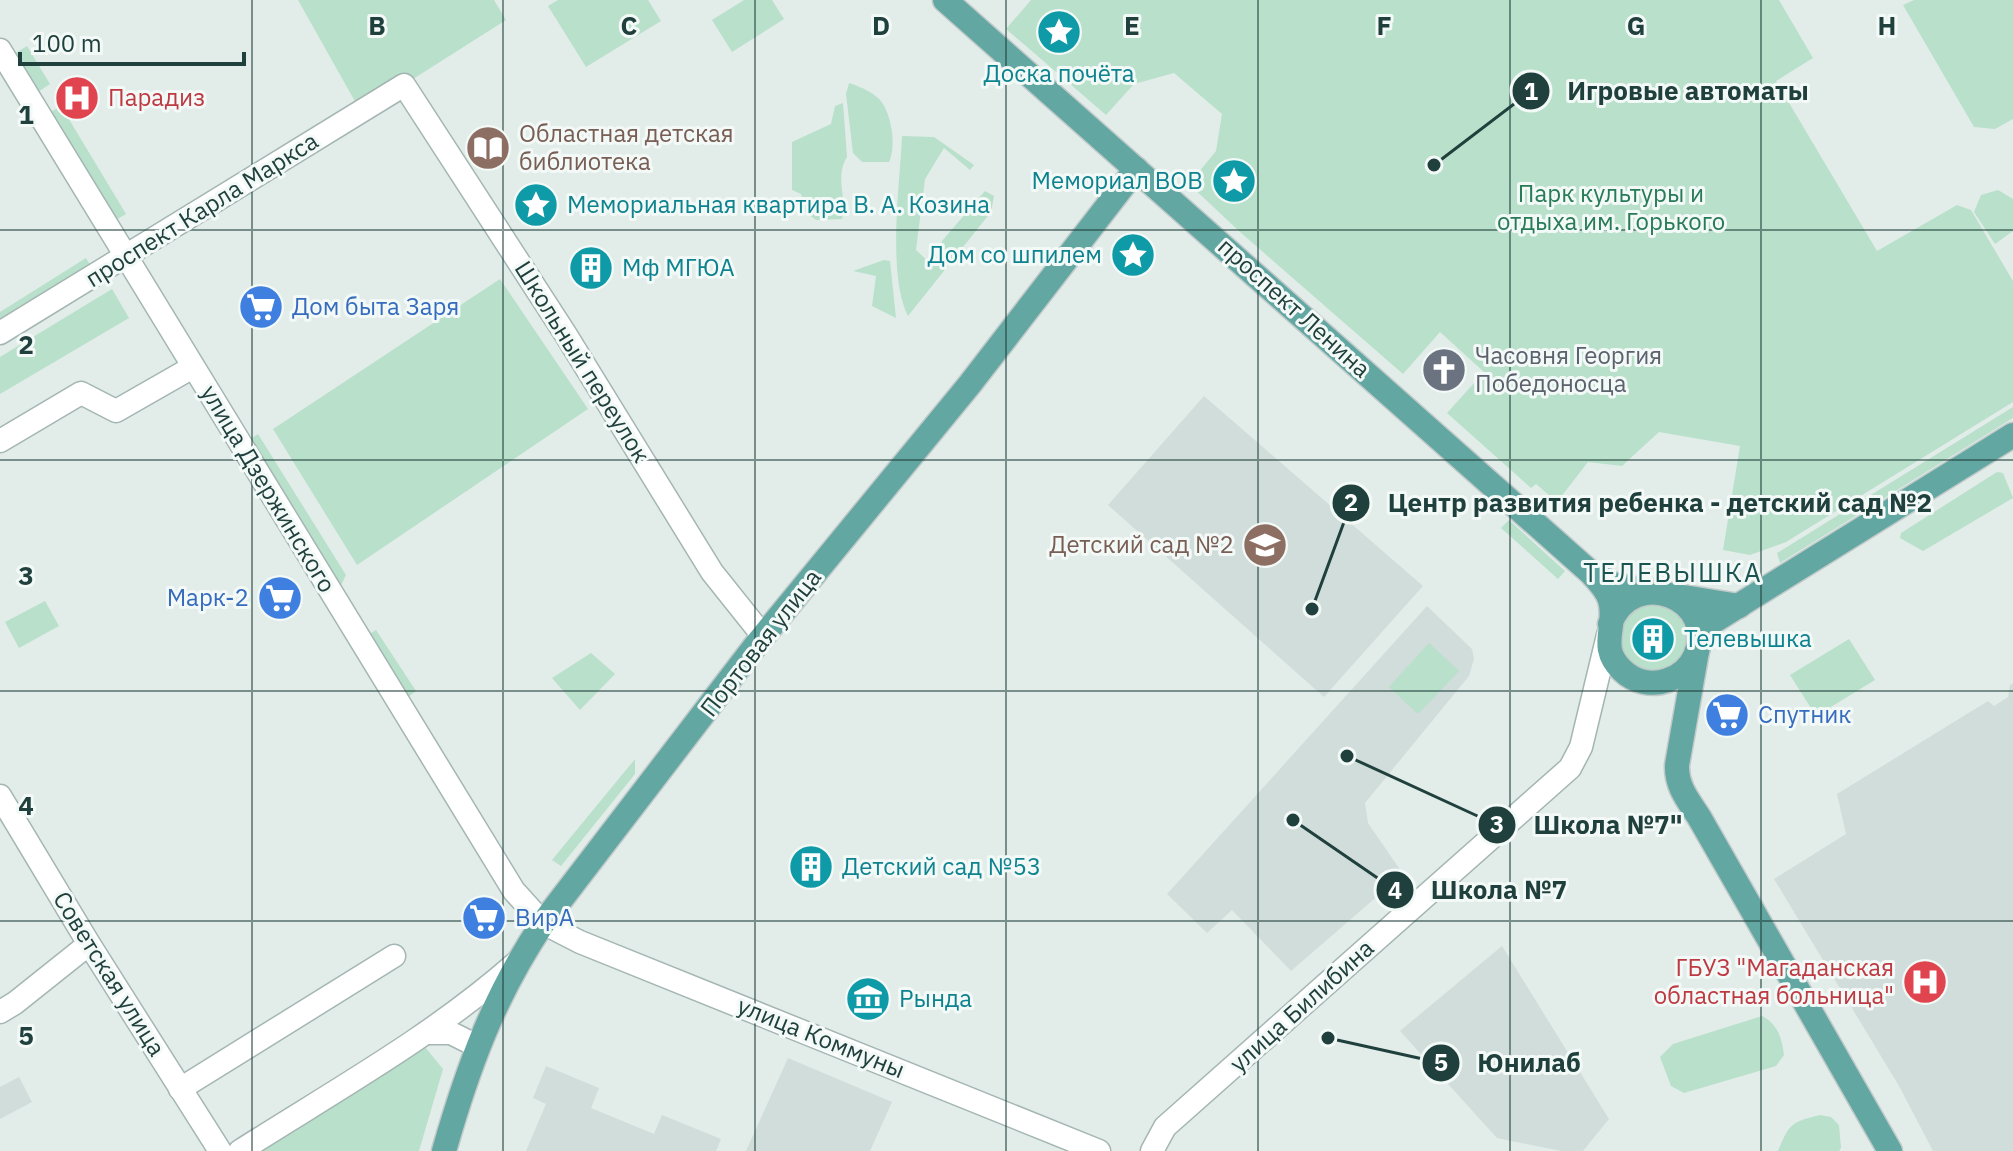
<svg xmlns="http://www.w3.org/2000/svg" width="2013" height="1151" viewBox="0 0 2013 1151" font-family="'IBM Plex Sans',sans-serif">
  <style>
    .built { fill: #d0ddda }
    .green { fill: #b9e0cb }
    .lines { fill: none; stroke-linecap: round; stroke-linejoin: round }
    .minor-casing { stroke: #a4b6b3; stroke-width: 25 }
    .major-casing { stroke: #c1cac9; stroke-width: 27 }
    .minor { stroke: #fff; stroke-width: 22 }
    .major { stroke: #62a7a2; stroke-width: 24 }
    .grid { fill: none; stroke: #20403d; stroke-width: 2; stroke-opacity: 0.55 }
    .labels { text-anchor: middle; stroke-width: 6; stroke-linejoin: round; paint-order: stroke }
    .culture-label { font-size: 24px; fill: #0d838f; stroke: #f3f9f7; text-anchor: start }
    .health-label { font-size: 24px; fill: #be3a42; stroke: #f3f9f7; text-anchor: start }
    .education-label { font-size: 24px; fill: #785e54; stroke: #f3f9f7; text-anchor: start }
    .park-label { font-size: 24px; fill: #277b57; stroke: #f3f9f7 }
    .street-label { font-size: 24px; fill: #20403d; stroke: #f3f9f7 }
    .shop-label { font-size: 24px; fill: #366cbe; stroke: #f3f9f7; text-anchor: start }
    .worship-label { font-size: 24px; fill: #5b616d; stroke: #f3f9f7; text-anchor: start }
    .neighbourhood-label { font-size: 26px; letter-spacing: 2px; fill: #1a5451; stroke: #f3f9f7 }
    .grid-label { font-size: 26px; text-anchor: middle; font-weight: bold; fill: #20403d; stroke: #f3f9f7; stroke-width: 6; stroke-linejoin: round; paint-order: stroke }
    .leader { fill: none; stroke: #20403d; stroke-width: 3 }
    .callout-dot { fill: #20403d; stroke: #f3f9f7; stroke-width: 3 }
    .mark-label { font-size: 24px; text-anchor: middle; font-weight: bold; fill: #fff }
    .callout-label { font-size: 26px; text-anchor: middle; font-weight: bold; fill: #20403d; stroke: #f3f9f7; stroke-width: 6; stroke-linejoin: round; paint-order: stroke }
  </style>
  <rect width="100%" height="100%" fill="#e2edea"/>
  <g class="built">
    <polygon points="1204,396 1423,586 1324,697 1108,505"/>
    <polygon points="1427,606 1472,649 1474,659 1469,676 1365,803 1368,823 1403,874 1291,971 1232,910 1207,933 1167,894"/>
    <polygon points="2013,683 2013,1151 1933,1151 1899,1086 1774,879 1846,834 1837,794 1988,701 1994,706 2008,697 2010,685"/>
    <polygon points="1502,946 1609,1119 1583,1151 1561,1151 1497,1138 1400,1031"/>
    <polygon points="788,1058 892,1102 870,1151 746,1151"/>
    <polygon points="546,1066 599,1088 591,1108 654,1134 662,1115 721,1139 716,1151 526,1151 546,1104 533,1098"/>
    <polygon points="19,1077 32,1102 0,1119 0,1087"/>
  </g>
  <g class="green">
    <polygon points="298,0 494,0 506,20 361,112"/>
    <polygon points="558,0 648,0 661,21 586,67 548,6"/>
    <polygon points="744,0 772,0 784,19 732,52 712,20"/>
    <polygon points="1031,0 1779,0 1813,58 1776,81 1877,251 1957,205 1971,210 2013,281 2013,402 1786,542 1750,555 1723,550 1740,446 1659,432 1622,466 1588,462 1557,502 1536,484 1531,488 1447,413 1484,372 1440,332 1403,374 1240,232 1189,184 1216,151 1222,114 1174,73 1134,84 1106,115 1006,29"/>
    <polygon points="1914,0 2013,0 2013,119 1995,129 1974,127 1903,5"/>
    <polygon points="27,46 50,84 38,92 14,54"/>
    <path d="M849 83C861 87 876 93 883 104 892 119 896 146 889 162H862L853 153 846 94Z"/>
    <path d="M843 103 847 157C834 178 848 198 842 219L816 220 805 212 801 194 792 190V142L831 124 835 106Z"/>
    <polygon points="61,106 126,214 114,221 49,113"/>
    <path d="M902 136 934 137 974 165 970 170 944 148 925 179 916 250 933 266 942 241 985 191 994 196 991 212 908 316C887 275 900 183 902 136Z"/>
    <polygon points="1998,190 2013,199 2013,231 1995,244 1974,212 1981,195"/>
    <polygon points="86,258 90,265 0,321 0,312"/>
    <polygon points="884,260 890,261 896,318 872,306 876,276 853,271"/>
    <polygon points="500,279 588,409 357,565 273,429"/>
    <polygon points="112,289 129,318 0,394 0,357"/>
    <polygon points="2013,407 2013,418 1780,563 1777,553"/>
    <polygon points="258,434 346,575 340,587 249,440"/>
    <polygon points="1997,472 2003,473 2013,498 1923,551 1900,538 1901,533"/>
    <polygon points="1509,520 1565,571 1558,579 1501,528"/>
    <polygon points="45,601 59,626 19,648 5,622"/>
    <circle cx="1653" cy="637" r="33"/>
    <polygon points="376,630 416,691 408,697 368,635"/>
    <polygon points="1849,639 1875,680 1816,716 1790,675"/>
    <polygon points="1429,643 1459,671 1418,714 1389,687"/>
    <polygon points="591,653 615,674 580,710 552,678"/>
    <polygon points="635,759 635,774 561,866 552,860"/>
    <path d="M1762 1016C1778 1024 1782 1039 1784 1055L1776 1066 1684 1093 1671 1086 1660 1057 1673 1044Z"/>
    <polygon points="425,1047 443,1069 419,1151 257,1151"/>
    <path d="M1820 1115 1831 1117 1839 1125 1841 1148 1839 1151H1778C1789 1124 1791 1122 1820 1115Z"/>
  </g>
  <g class="lines">
    <g class="minor-casing">
      <g id="minor">
        <polyline points="0,50 514,891 543,923 580,942 1099,1151"/>
        <polyline points="0,333 404,85 566,335 712,572 763,636"/>
        <polyline points="0,441 81,393 116,411 193,367"/>
        <polyline points="0,796 89,944 220,1151"/>
        <polyline points="0,1012 15,1003 89,944"/>
        <polyline points="427,1033 451,1033 477,1046"/>
        <polyline points="180,1089 394,956"/>
        <path d="M240 1151C334 1091 432 1037 516 963"/>
        <polyline points="1152,1151 1165,1127 1570,768 1581,747 1608,635"/>
      </g>
    </g>
    <g class="major-casing">
      <g id="major">
        <polyline points="945,0 1591,573 1612,584 1655,592"/>
        <path d="M1593 575C1600 583 1607 590 1610 600 1618 627 1597 646 1622 670 1634 682 1652 686 1668 680 1680 676 1690 667 1695 656 1720 600 1634 563 1610 624"/>
        <polyline points="1671,595 1739,606"/>
        <polyline points="1699,639 1706,626 2013,435"/>
        <path d="M1697 651 1677 765C1676 786 1688 800 1699 817L1890 1151"/>
        <path d="M444 1151C468 1067 494 996 543 923L756 645 970 384 1136 169"/>
      </g>
    </g>
    <use href="#minor" class="minor"/>
    <use href="#major" class="major"/>
  </g>
  <path class="grid" d="M252 0V1151M503 0V1151M755 0V1151M1006 0V1151M1258 0V1151M1510 0V1151M1761 0V1151M0 230H2013M0 460H2013M0 691H2013M0 921H2013"/>
  <defs>
    <g id="sight-disc" transform="scale(2.3)"><circle r="9.5" fill="#0f9aa8" stroke="#f3f9f7"/><path d="M0-6L1.8-2.2L6-1.7L2.9 1.2L3.7 5.4L0 3.3L-3.7 5.4L-2.9 1.2L-6-1.7L-1.8-2.2Z" fill="#fff"/></g>
    <g id="hospital-disc" transform="scale(2.3)"><circle r="9.5" fill="#e0444e" stroke="#f3f9f7"/><path d="M-5-5h3v3.5h4V-5h3V5h-3V1.5h-4V5h-3Z" fill="#fff"/></g>
    <g id="library-disc" transform="scale(2.3)"><circle r="9.5" fill="#8d6e63" stroke="#f3f9f7"/><path d="M-6-4Q-3-5.5-.7-3.5V5Q-3 3-6 4ZM6-4Q3-5.5 .7-3.5V5Q3 3 6 4Z" fill="#fff"/></g>
    <g id="building-disc" transform="scale(2.3)"><circle r="9.5" fill="#0f9aa8" stroke="#f3f9f7"/><path d="M-4-6H4V6H1V3H-1V6H-4ZM-2.5-4.3h1.7v1.8h-1.7ZM.8-4.3h1.7v1.8H.8ZM-2.5-1h1.7V.8h-1.7ZM.8-1h1.7V.8H.8Z" fill="#fff"/></g>
    <g id="supermarket-disc" transform="scale(2.3)"><circle r="9.5" fill="#3f7fe0" stroke="#f3f9f7"/><path d="M-6-5.5h2.5l.6 2H6L4.5 2H-2.5L-4.4-4H-6ZM-1.5 3.2a1.3 1.3 0 1 0 .1 0ZM3 3.2a1.3 1.3 0 1 0 .1 0Z" fill="#fff"/></g>
    <g id="church-disc" transform="scale(2.3)"><circle r="9.5" fill="#6b7280" stroke="#f3f9f7"/><path d="M-1.2-6h2.4v3.5h3.3v2.4h-3.3V6h-2.4V-.1h-3.3v-2.4h3.3Z" fill="#fff"/></g>
    <g id="school-disc" transform="scale(2.3)"><circle r="9.5" fill="#8d6e63" stroke="#f3f9f7"/><path d="M0-5L7-2L0 1L-7-2ZM-4 1L0 2.5L4 1V4Q0 6-4 4Z" fill="#fff"/></g>
    <g id="museum-disc" transform="scale(2.3)"><circle r="9.5" fill="#0f9aa8" stroke="#f3f9f7"/><path d="M0-6L6-3V-2H-6V-3ZM-5-1h2V3h-2ZM-1-1h2V3h-2ZM3-1h2V3H3ZM-6 4H6V6H-6Z" fill="#fff"/></g>
  </defs>
  <g fill-rule="evenodd">
    <use href="#sight-disc" x="1059" y="32"/>
    <use href="#hospital-disc" x="77" y="98"/>
    <use href="#library-disc" x="488" y="148"/>
    <use href="#sight-disc" x="1234" y="181"/>
    <use href="#sight-disc" x="536" y="205"/>
    <use href="#sight-disc" x="1133" y="255"/>
    <use href="#building-disc" x="591" y="268"/>
    <use href="#supermarket-disc" x="261" y="307"/>
    <use href="#church-disc" x="1444" y="370"/>
    <use href="#school-disc" x="1265" y="545"/>
    <use href="#supermarket-disc" x="280" y="598"/>
    <use href="#building-disc" x="1653" y="639"/>
    <use href="#supermarket-disc" x="1727" y="715"/>
    <use href="#building-disc" x="811" y="867"/>
    <use href="#supermarket-disc" x="484" y="918"/>
    <use href="#hospital-disc" x="1925" y="982"/>
    <use href="#museum-disc" x="868" y="999"/>
  </g>
  <g class="labels">
    <g class="culture-label">
      <text x="1059" y="82" text-anchor="middle">Доска почёта</text>
      <text x="1203" y="189" text-anchor="end">Мемориал ВОВ</text>
      <text x="567" y="213">Мемориальная квартира В. А. Козина</text>
      <text x="1102" y="263" text-anchor="end">Дом со шпилем</text>
      <text x="622" y="276">Мф МГЮА</text>
      <text x="1684" y="647">Телевышка</text>
      <text x="842" y="875">Детский сад №53</text>
      <text x="899" y="1007">Рында</text>
    </g>
    <g class="health-label">
      <text x="108" y="106">Парадиз</text>
      <text x="1894" y="976" text-anchor="end">ГБУЗ "Магаданская<tspan x="1894" dy="28">областная больница"</tspan></text>
    </g>
    <g class="education-label">
      <text x="519" y="142">Областная детская<tspan x="519" dy="28">библиотека</tspan></text>
      <text x="1234" y="553" text-anchor="end">Детский сад №2</text>
    </g>
    <g class="park-label">
      <text x="1611" y="202">Парк культуры и<tspan x="1611" dy="28">отдыха им. Горького</tspan></text>
    </g>
    <g class="street-label">
      <text transform="translate(202 210) rotate(-32)" y="8">проспект Карла Маркса</text>
      <text transform="translate(1294 308) rotate(42)" y="8">проспект Ленина</text>
      <text transform="translate(582 362) rotate(58)" y="8">Школьный переулок</text>
      <text transform="translate(268 489) rotate(59)" y="8">улица Дзержинского</text>
      <text transform="translate(761 643) rotate(-52)" y="8">Портовая улица</text>
      <text transform="translate(109 974) rotate(58)" y="8">Советская улица</text>
      <text transform="translate(1302 1006) rotate(-42)" y="8">улица Билибина</text>
      <text transform="translate(821 1038) rotate(22)" y="8">улица Коммуны</text>
    </g>
    <g class="shop-label">
      <text x="292" y="315">Дом быта Заря</text>
      <text x="249" y="606" text-anchor="end">Марк-2</text>
      <text x="1758" y="723">Спутник</text>
      <text x="515" y="926">ВирА</text>
    </g>
    <g class="worship-label">
      <text x="1475" y="364">Часовня Георгия<tspan x="1475" dy="28">Победоносца</tspan></text>
    </g>
    <g class="neighbourhood-label">
      <text x="1673" y="582">ТЕЛЕВЫШКА</text>
    </g>
  </g>
  <g class="grid-label">
    <text x="377" y="35">B</text>
    <text x="629" y="35">C</text>
    <text x="881" y="35">D</text>
    <text x="1132" y="35">E</text>
    <text x="1384" y="35">F</text>
    <text x="1636" y="35">G</text>
    <text x="1887" y="35">H</text>
    <text x="26" y="124">1</text>
    <text x="26" y="354">2</text>
    <text x="26" y="585">3</text>
    <text x="26" y="815">4</text>
    <text x="26" y="1045">5</text>
  </g>
  <path class="leader" d="M1434 165L1531 91M1312 609L1351 503M1347 756L1497 825M1293 820L1395 890M1328 1038L1441 1063"/>
  <g class="callout-dot">
    <circle cx="1434" cy="165" r="8"/>
    <circle cx="1312" cy="609" r="8"/>
    <circle cx="1347" cy="756" r="8"/>
    <circle cx="1293" cy="820" r="8"/>
    <circle cx="1328" cy="1038" r="8"/>
    <circle cx="1531" cy="91" r="20"/>
    <circle cx="1351" cy="503" r="20"/>
    <circle cx="1497" cy="825" r="20"/>
    <circle cx="1395" cy="890" r="20"/>
    <circle cx="1441" cy="1063" r="20"/>
  </g>
  <g class="mark-label">
    <text x="1531" y="100">1</text>
    <text x="1351" y="511">2</text>
    <text x="1497" y="833">3</text>
    <text x="1395" y="899">4</text>
    <text x="1441" y="1071">5</text>
  </g>
  <g class="callout-label">
    <text x="1688" y="100">Игровые автоматы</text>
    <text x="1660" y="512">Центр развития ребенка - детский сад №2</text>
    <text x="1608" y="834">Школа №7"</text>
    <text x="1499" y="899">Школа №7</text>
    <text x="1529" y="1072">Юнилаб</text>
  </g>
  <path d="M20 52v12h224v-12" fill="none" stroke="#20403d" stroke-width="4"/>
  <text x="32" y="52" font-size="24" fill="#20403d" stroke="#f3f9f7" stroke-width="6" paint-order="stroke">100 m</text>
</svg>
